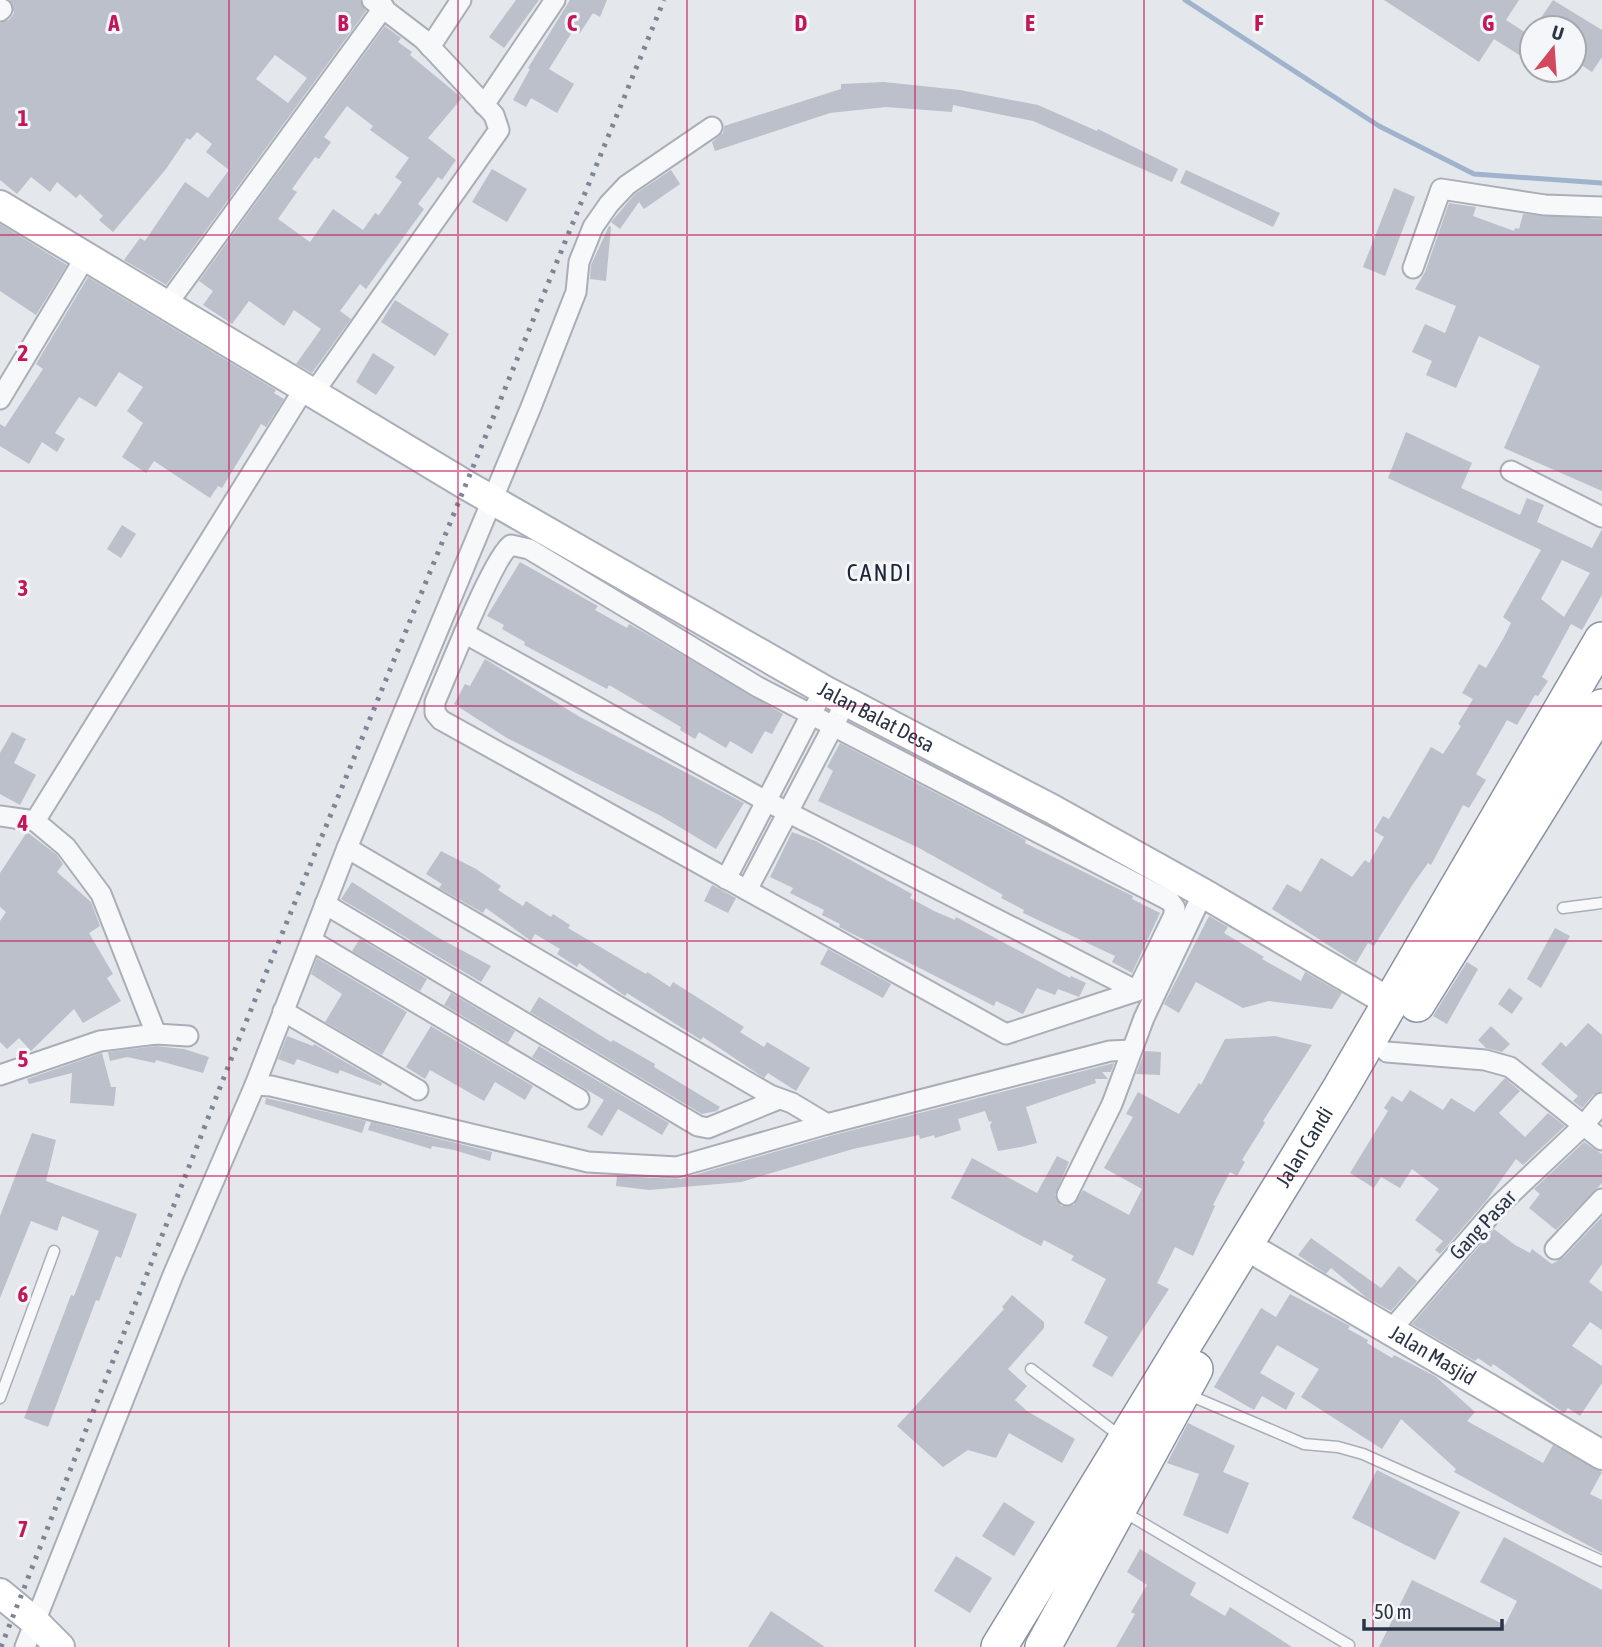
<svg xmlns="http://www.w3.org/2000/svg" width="1602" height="1647" viewBox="0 0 1602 1647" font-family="'Asap Condensed',sans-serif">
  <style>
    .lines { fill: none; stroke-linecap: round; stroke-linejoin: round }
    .stream { stroke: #9fb4cc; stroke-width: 5 }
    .building { fill: #bbc0ca; fill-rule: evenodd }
    .lane-casing { stroke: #a9aeb7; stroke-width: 13 }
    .street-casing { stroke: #a9aeb7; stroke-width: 23 }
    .secondary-casing { stroke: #a9aeb7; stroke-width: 32 }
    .highway-casing { stroke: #8b94a3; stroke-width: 38 }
    .lane { stroke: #f7f8fa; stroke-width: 10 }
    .street { stroke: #f7f8fa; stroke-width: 19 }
    .secondary { stroke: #fff; stroke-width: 28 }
    .highway { stroke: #fff; stroke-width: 35 }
    .rail { stroke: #7d8696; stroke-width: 5; stroke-dasharray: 3.5 7; stroke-linecap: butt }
    .grid { fill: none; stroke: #c2185b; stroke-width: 2; stroke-opacity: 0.55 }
    .labels { text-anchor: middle; stroke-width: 6; stroke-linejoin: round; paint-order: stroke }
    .street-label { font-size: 21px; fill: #2b3445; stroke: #f4f6f9 }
    .quarter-label { font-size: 24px; letter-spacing: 2px; fill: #1d2536; stroke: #f4f6f9 }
    .grid-label { font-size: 23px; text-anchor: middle; font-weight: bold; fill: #c2185b; stroke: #f4f6f9; stroke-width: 6; stroke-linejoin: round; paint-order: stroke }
  </style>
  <rect width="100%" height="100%" fill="#e4e7ec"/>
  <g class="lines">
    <polyline class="stream" points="1185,0 1379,126 1474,174 1602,183"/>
  </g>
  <g class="building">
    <path d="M10 0H360L366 11 166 285 124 260 140 238 145 241 185 182 208 198 229 170 206 152 212 144 197 132 190 140 187 138 166 169 113 232 99 220 103 216 80 194 76 198 57 182 50 192 31 177 17 194 0 180V23L9 20 14 13ZM275 55 307 78 288 103 256 79Z"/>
    <polygon points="516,0 539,0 504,48 489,37"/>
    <polygon points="570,0 607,0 600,17 593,13 580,33 574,29 549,69 574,84 557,113 531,98 526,107 513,100 530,69 528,68"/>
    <polygon points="1384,0 1519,0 1506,20 1532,37 1532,63 1494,39 1479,62"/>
    <polygon points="1553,0 1602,30 1602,57 1592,72 1574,60 1574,28 1534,28"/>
    <path d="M385 26 401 38 398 42 412 52 410 55 462 98 428 138 456 160 442 180 438 177 418 204 424 209 366 289 360 284 340 311 351 319 312 373 296 364 321 329 294 310 284 326 249 301 232 324 203 305 213 291 199 281ZM347 106 373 126 370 130 409 158 395 177 402 182 379 215 375 213 363 230 333 209 310 242 278 219 297 192 292 189 315 157 319 159 331 142 324 137Z"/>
    <polygon points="884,82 960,90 1038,105 1097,131 1098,129 1178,169 1172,182 1033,121 953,105 952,112 886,107 830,113 715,151 712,142 723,133 724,126 841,89 841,84"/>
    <polygon points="492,169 527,189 507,222 472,202"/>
    <polygon points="671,170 680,184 644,209 639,202 620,229 611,222 635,194"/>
    <polygon points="1186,170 1280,213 1273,227 1180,183"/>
    <polygon points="1394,188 1415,197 1385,276 1363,267"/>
    <polygon points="1449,203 1476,207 1473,216 1514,231 1515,228 1519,229 1523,214 1602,219 1602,491 1504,448 1540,366 1479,336 1456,388 1426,375 1432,361 1412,352 1425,324 1445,333 1456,306 1415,289 1425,272"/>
    <polygon points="0,224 67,265 36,315 0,291"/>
    <polygon points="609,226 611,227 606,281 590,279 591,265"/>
    <polygon points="88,277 276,390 274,393 284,399 266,427 261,424 222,488 218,486 210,498 154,461 146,473 122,457 143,423 127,411 143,387 119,372 96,407 79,397 55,433 65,439 57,452 42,442 29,464 0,446 0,424 5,427 43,369 36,364"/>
    <polygon points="395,300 449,334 435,356 381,322"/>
    <polygon points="373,353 395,367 376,395 356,382"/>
    <path d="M1406 432 1472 463 1461 488 1520 515 1527 498 1544 505 1537 522 1592 548 1602 529V595L1582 630 1571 624 1542 677 1548 681 1538 696 1535 695 1517 725 1507 720 1487 755 1476 774 1486 780 1469 808 1463 805 1431 865 1428 863 1413 884 1374 946 1368 943 1356 963 1272 909 1287 884 1301 892 1321 858 1352 877 1365 860 1369 863 1384 837 1374 831 1383 816 1389 819 1431 747 1443 754 1461 726 1458 724 1473 699 1462 693 1479 664 1486 668 1503 639 1511 623 1503 617 1541 550 1388 478ZM1562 560 1590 573 1564 617 1541 599Z"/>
    <polygon points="122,525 136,534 121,558 107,549"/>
    <polygon points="520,562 598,606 595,610 627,628 629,624 645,633 783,714 772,734 765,731 752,754 730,741 726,748 699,732 695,739 680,730 681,727 609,685 607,689 524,645 525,642 502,629 504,625 487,616"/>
    <polygon points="485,659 580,717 744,803 716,849 661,816 507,738 454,704 465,684 470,686"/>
    <polygon points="12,732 26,739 14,763 36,775 20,805 0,794 0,753"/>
    <polygon points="840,743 1026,840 1025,843 1133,896 1132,899 1160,913 1132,973 1112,962 1115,956 1023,913 1024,910 1001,898 1003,895 919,848 818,801 833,771 827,767"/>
    <polygon points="27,832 57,855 63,864 57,872 91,902 100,926 89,933 113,974 107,978 121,1001 83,1023 74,1009 31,1051 19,1038 7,1049 0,1042 0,921 6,912 0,907 0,873"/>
    <polygon points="792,832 816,841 912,894 910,898 934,911 955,920 956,917 1070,978 1071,976 1086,983 1079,997 1058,989 1055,995 1037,988 1023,1014 996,1001 994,1006 839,927 840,924 822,915 824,910 790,893 793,888 770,877"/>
    <polygon points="441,851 476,869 501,886 498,890 523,906 526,901 551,917 553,914 570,925 568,928 646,974 647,972 670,987 673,982 744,1027 740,1032 764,1047 767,1042 810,1068 796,1091 768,1073 764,1078 703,1037 701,1040 627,993 625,996 579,963 577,967 557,954 560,949 535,934 531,941 486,908 483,913 439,888 442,884 426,874"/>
    <polygon points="352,882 437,937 491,966 481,982 341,899"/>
    <polygon points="712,885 736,898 728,913 704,901"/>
    <polygon points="1209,916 1228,927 1224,933 1264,957 1262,959 1301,981 1305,972 1342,993 1332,1009 1269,1001 1243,1008 1196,982 1179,1013 1164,1004"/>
    <polygon points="1555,928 1570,936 1541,988 1527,979"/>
    <polygon points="360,939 427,979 420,991 352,951"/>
    <polygon points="828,949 891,984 883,998 820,964"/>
    <polygon points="317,958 407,1012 382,1055 325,1022 342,994 311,974"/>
    <polygon points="1467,962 1478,969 1447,1024 1433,1016"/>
    <polygon points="1509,988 1523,998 1512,1014 1498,1004"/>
    <polygon points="451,993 515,1031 508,1043 444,1005"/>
    <polygon points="539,997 611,1042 613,1040 655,1064 654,1067 720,1107 717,1111 702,1114 530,1012"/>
    <polygon points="1588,1023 1602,1035 1602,1091 1593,1095 1582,1108 1573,1101 1578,1096 1541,1064 1561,1042 1566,1047"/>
    <polygon points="431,1026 533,1086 525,1100 495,1082 484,1101 430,1070 425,1079 406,1067"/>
    <polygon points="1491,1026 1510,1044 1502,1052 1486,1048 1478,1040"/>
    <polygon points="287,1036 313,1046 314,1044 382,1083 381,1086 340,1070 338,1074 297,1059 294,1065 278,1059"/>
    <polygon points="1275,1036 1312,1045 1263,1121 1265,1123 1242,1160 1245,1162 1237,1176 1230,1172 1213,1205 1215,1206 1193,1256 1175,1247 1157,1283 1169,1289 1112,1377 1092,1366 1108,1337 1084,1323 1106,1279 1071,1260 1074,1256 1044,1240 1041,1246 951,1198 972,1158 1037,1193 1057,1156 1069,1162 1055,1195 1061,1206 1074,1205 1083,1190 1129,1215 1142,1189 1104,1168 1133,1117 1126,1114 1138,1092 1179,1114 1199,1083 1201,1085 1225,1039"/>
    <polygon points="156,1046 184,1049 209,1057 203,1073 156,1060 155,1063 127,1057 110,1061 108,1052"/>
    <polygon points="539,1046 669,1123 662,1135 618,1109 602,1136 587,1127 604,1100 532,1057"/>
    <polygon points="1145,1051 1161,1052 1160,1075 1136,1074"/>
    <polygon points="102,1053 111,1087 116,1087 114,1106 70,1103 72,1073 29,1084 27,1079"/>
    <polygon points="1114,1063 1111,1072 1102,1072 1108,1079 1095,1079 1096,1083 1026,1107 1037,1143 1021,1147 998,1151 990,1126 992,1121 989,1122 985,1111 958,1119 961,1130 935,1138 934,1135 920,1139 919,1135 853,1149 741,1182 649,1190 616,1186 617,1176 680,1179 830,1136"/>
    <polygon points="1505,1078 1520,1091 1499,1113 1525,1137 1548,1113 1565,1126 1523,1165 1516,1159 1486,1201 1440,1254 1435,1250 1443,1241 1415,1220 1439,1189 1412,1169 1400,1188 1381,1177 1374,1188 1350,1173 1388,1111 1384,1108 1392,1096 1402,1102 1410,1090 1443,1110 1451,1098 1474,1112"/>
    <polygon points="266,1098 366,1121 362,1133 265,1104"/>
    <polygon points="371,1122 492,1152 490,1161 454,1150 432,1146 431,1149 368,1130"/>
    <polygon points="32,1133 56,1140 46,1181 137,1214 121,1258 116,1256 99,1301 96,1300 48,1427 24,1418 71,1295 74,1296 99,1231 62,1216 57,1231 31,1221 0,1298 0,1216"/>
    <polygon points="1584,1142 1602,1154 1602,1183 1556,1230 1529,1208 1540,1194 1534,1189"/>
    <polygon points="1602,1217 1602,1264 1589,1282 1602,1292 1602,1330 1590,1322 1572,1346 1602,1366 1602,1383 1580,1416 1568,1408 1564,1413 1493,1364 1491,1367 1478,1358 1475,1361 1412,1324 1494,1229 1515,1245 1530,1253 1532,1249 1552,1264 1564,1257"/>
    <polygon points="1311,1238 1381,1288 1399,1266 1417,1281 1391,1311 1367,1298 1331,1268 1326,1274 1298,1255"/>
    <polygon points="1290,1294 1350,1326 1348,1329 1368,1340 1367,1343 1392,1358 1394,1355 1435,1376 1475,1412 1467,1421 1543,1463 1553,1445 1602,1472 1590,1494 1602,1500 1602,1553 1454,1472 1456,1469 1401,1419 1382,1449 1301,1397 1319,1369 1277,1345 1260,1373 1295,1393 1286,1410 1262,1396 1254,1410 1214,1387 1261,1308 1276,1317"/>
    <polygon points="1012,1295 1044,1322 1044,1328 1008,1369 1027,1386 1015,1400 1027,1411 1075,1439 1062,1463 1009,1433 996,1458 968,1450 943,1467 897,1426 1004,1309 1002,1307"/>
    <polygon points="1188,1423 1235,1446 1223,1472 1249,1483 1228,1534 1183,1515 1199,1474 1167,1463"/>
    <polygon points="1377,1470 1460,1512 1435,1560 1352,1518"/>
    <polygon points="1004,1502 1035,1522 1014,1556 982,1536"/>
    <polygon points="1504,1537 1602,1590 1602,1647 1379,1647 1412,1580 1505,1625 1517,1601 1480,1582"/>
    <polygon points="1140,1549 1196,1583 1190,1595 1225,1616 1230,1607 1292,1647 1116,1647 1135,1614 1131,1612 1147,1585 1127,1572"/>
    <polygon points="956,1556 992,1578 970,1613 934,1591"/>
    <polygon points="771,1611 825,1647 748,1647"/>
  </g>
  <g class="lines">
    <g class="lane-casing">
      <g id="lane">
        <polyline points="1563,908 1602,903"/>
        <polyline points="1031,1369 1120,1436"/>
        <polyline points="1189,1395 1304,1444 1338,1447 1363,1454 1602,1561"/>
        <polyline points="0,1398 54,1251"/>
        <polyline points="1124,1512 1349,1645"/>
      </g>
    </g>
    <g class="street-casing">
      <g id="street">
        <polyline points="0,11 2,9"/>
        <polyline points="430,47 461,0"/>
        <polyline points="484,105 555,0"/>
        <polyline points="1413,268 1441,189 1545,205 1602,207"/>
        <polyline points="168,303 384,7"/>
        <polyline points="312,395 499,130 494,115 423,39 372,0"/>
        <polyline points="0,399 86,256"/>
        <polyline points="1511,471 1602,517"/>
        <path d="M511 545 529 549 758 687 1170 901 1175 908 1173 917 1137 991 1006 1034 441 720 435 713V702C446 677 494 555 511 545Z"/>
        <polyline points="464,633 764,800 1137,991"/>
        <polyline points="0,816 35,821 304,389"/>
        <polyline points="347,848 770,1095 792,1103 827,1124"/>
        <polyline points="726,879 817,703"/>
        <polyline points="747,890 839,715"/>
        <polyline points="325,904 698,1126 708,1128 779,1099"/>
        <polyline points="312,941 579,1099"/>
        <polyline points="283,1011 418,1090"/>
        <polyline points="156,1034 188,1036"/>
        <polyline points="1387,1052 1485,1060 1510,1067 1602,1140"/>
        <polyline points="0,1075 100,1041 156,1034 101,894 66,847 35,821"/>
        <polyline points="255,1085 271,1086 588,1162 677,1167 827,1124 1110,1051 1132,1050"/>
        <polyline points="1067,1195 1112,1104 1144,1018 1203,893"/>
        <polyline points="1555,1249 1602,1199"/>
        <polyline points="1390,1331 1497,1207 1583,1126 1602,1103"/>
        <polyline points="25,1647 173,1275 255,1085 347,848 531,407 576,292 579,262 593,227 609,204 627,185 712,127"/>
      </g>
    </g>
    <g class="secondary-casing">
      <g id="secondary">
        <path id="s1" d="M0 205 466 485 824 690 1052 809 1203 893 1391 1003"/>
        <path id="s2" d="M1262 1255 1602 1455"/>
        <polyline points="0,1593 34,1621 60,1647"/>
      </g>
    </g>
    <g class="highway-casing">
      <g id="highway">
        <polyline points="1417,1004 1602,707"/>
        <path id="s3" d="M999 1647 1340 1089 1602 640"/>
        <polyline points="1043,1647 1195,1369"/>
      </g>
    </g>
    <use href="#lane" class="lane"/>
    <use href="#street" class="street"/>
    <use href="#secondary" class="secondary"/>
    <use href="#highway" class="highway"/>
    <polyline class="rail" points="1,1647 239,1039 664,0"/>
  </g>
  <path class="grid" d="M229 0V1647M458 0V1647M687 0V1647M915 0V1647M1144 0V1647M1373 0V1647M0 235H1602M0 471H1602M0 706H1602M0 941H1602M0 1176H1602M0 1412H1602"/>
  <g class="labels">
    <g class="street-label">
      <text dy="7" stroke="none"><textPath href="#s1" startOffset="1015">Jalan Balat Desa</textPath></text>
      <text dy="7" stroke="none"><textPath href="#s3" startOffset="586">Jalan Candi</textPath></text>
      <text transform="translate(1483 1225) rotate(-47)" y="7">Gang Pasar</text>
      <text dy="7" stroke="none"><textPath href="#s2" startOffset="198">Jalan Masjid</textPath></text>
    </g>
    <g class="quarter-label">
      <text x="880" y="581">CANDI</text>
    </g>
  </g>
  <g class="grid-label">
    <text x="114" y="31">A</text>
    <text x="343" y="31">B</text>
    <text x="572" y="31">C</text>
    <text x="801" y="31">D</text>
    <text x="1030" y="31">E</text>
    <text x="1259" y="31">F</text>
    <text x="1488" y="31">G</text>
    <text x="23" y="126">1</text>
    <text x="23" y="361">2</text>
    <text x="23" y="596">3</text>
    <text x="23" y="831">4</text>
    <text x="23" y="1067">5</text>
    <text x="23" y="1302">6</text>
    <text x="23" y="1537">7</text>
  </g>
  <g transform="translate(1553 49) rotate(17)"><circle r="33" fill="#f4f6f9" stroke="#a4a8b1" stroke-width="2"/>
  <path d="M0-5L12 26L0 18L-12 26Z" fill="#d1495b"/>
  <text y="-10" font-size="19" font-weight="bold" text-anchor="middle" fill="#2b3445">U</text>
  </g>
  <path d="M1364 1619v10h138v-10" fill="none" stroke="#2b3445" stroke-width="3.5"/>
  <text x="1374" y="1619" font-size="21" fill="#2b3445" stroke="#f4f6f9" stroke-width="5" paint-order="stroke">50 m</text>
</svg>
